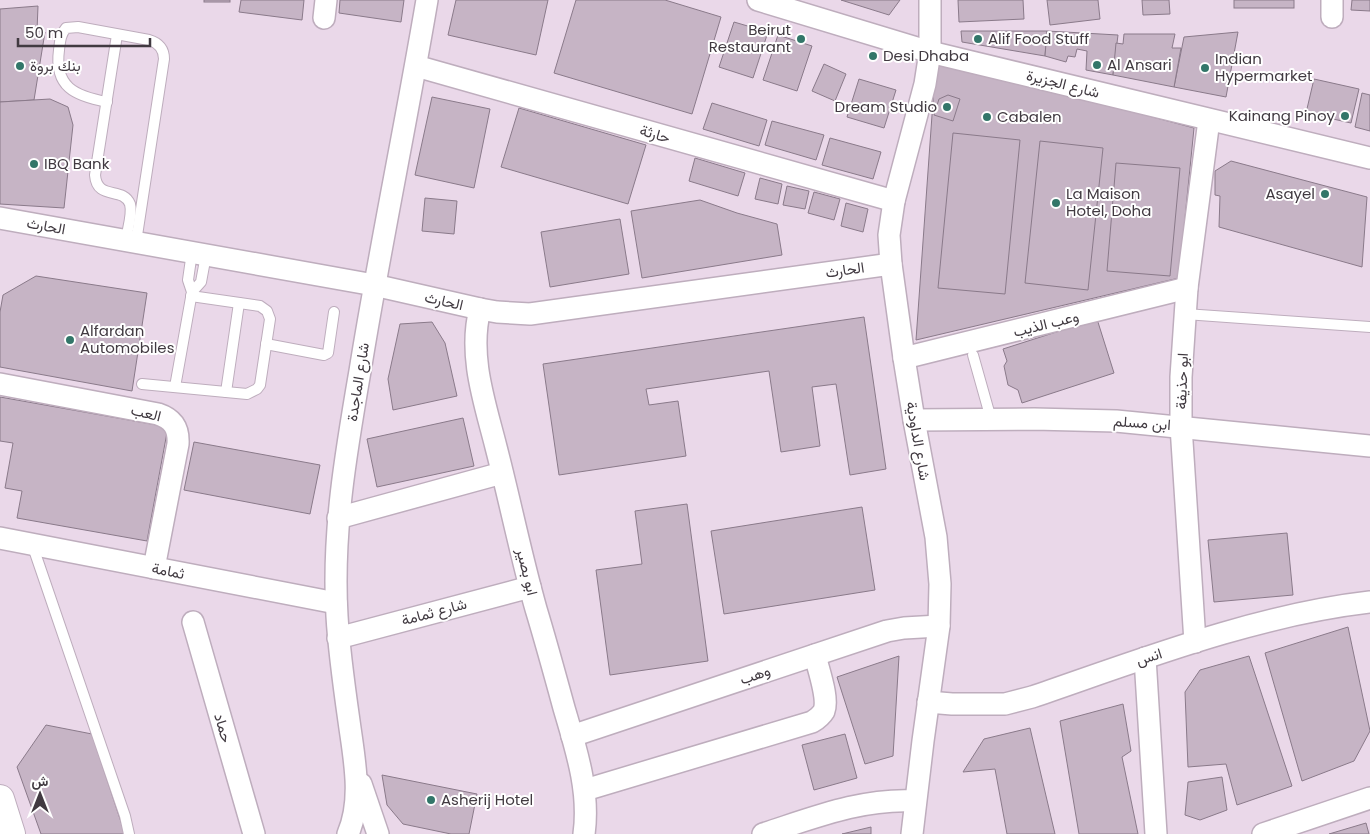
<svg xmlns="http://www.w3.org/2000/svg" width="1370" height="834" viewBox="0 0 1370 834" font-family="Poppins,Vazirmatn,sans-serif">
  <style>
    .building { fill: #c6b4c5; stroke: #8a7a8a }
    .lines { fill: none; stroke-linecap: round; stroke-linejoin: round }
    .service-casing { stroke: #beadbd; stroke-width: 12 }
    .minor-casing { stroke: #beadbd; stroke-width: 24 }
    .trunk-casing { stroke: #beadbd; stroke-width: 30 }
    .service { stroke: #fff; stroke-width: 10 }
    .minor { stroke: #fff; stroke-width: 21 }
    .trunk { stroke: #fff; stroke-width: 28 }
    .poi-dot { fill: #327669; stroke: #fff; stroke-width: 2 }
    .labels { text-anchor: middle; stroke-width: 4; stroke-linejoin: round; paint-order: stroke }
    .poi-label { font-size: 15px; fill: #413a41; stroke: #fff; text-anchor: start }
    .street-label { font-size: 15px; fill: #413a41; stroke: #fff }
  </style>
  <rect width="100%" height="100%" fill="#ead8e9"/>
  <g class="building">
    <rect x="204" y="0" width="26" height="2"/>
    <polygon points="241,0 304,0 302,20 239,12"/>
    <polygon points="340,0 404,0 401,22 339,13"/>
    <polygon points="456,0 548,0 536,55 448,35"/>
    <polygon points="576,0 665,0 721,17 692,114 554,73"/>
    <polygon points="841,0 900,0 889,15"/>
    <polygon points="958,0 1023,0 1024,19 959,22"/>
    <polygon points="1047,0 1098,0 1100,19 1050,25"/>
    <polygon points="1142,0 1169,0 1170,14 1143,15"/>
    <rect x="1234" y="0" width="60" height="8"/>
    <polygon points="1352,0 1370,0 1370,11 1351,10"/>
    <polygon points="38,6 37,31 45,32 34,100 0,102 0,9"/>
    <polygon points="734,22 768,32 753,78 719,67"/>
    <polygon points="961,31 1047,31 1045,56 962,42"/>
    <polygon points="1047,31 1118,35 1113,75 1086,70 1087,51 1077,49 1075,57 1068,56 1066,62 1045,56"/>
    <polygon points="1238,32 1226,97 1174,87 1184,37"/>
    <polygon points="1124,34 1175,34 1172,48 1181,48 1174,87 1113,75 1116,43 1123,44"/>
    <polygon points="778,35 812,46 797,91 763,80"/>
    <polygon points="936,59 1194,128 1179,278 916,340"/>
    <polygon points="824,64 846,74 835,101 812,91"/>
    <polygon points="859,79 896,90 884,128 847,117"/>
    <polygon points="1314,79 1359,89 1351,123 1306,113"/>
    <polygon points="1362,93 1370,95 1370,131 1355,127"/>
    <polygon points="948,95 960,99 953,121 934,115 939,99"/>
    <polygon points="432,97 490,109 474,188 415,175"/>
    <polygon points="50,99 68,107 73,125 64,208 0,204 0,102"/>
    <polygon points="712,103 767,120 759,146 703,129"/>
    <polygon points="519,108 646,145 628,204 501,167"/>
    <polygon points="772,121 824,135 816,160 765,145"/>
    <polygon points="953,133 1020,140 1005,294 938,288"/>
    <polygon points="830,138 881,152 873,179 822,165"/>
    <polygon points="1040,141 1103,148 1088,290 1025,283"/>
    <polygon points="695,158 745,173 738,196 689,181"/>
    <polygon points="1231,161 1367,197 1362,267 1219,227 1220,196 1215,195 1215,171"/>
    <polygon points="1116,163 1180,168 1170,276 1107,271"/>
    <polygon points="760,178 782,184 778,204 755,199"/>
    <polygon points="787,186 809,191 805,209 783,205"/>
    <polygon points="814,192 840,199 834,220 808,213"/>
    <polygon points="425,198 457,201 454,234 422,231"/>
    <polygon points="700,200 737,213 777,224 782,255 642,278 631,211"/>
    <polygon points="846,203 868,209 863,232 841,226"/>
    <polygon points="620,219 629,274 550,287 541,232"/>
    <polygon points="36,276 147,293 132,391 0,367 0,312 3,295"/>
    <polygon points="864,317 886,469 850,475 836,384 812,387 820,446 781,452 769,371 646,389 649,405 678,401 686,456 559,475 543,364"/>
    <polygon points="1097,319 1114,373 1022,403 1018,390 1008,385 1004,366 1007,361 1003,349"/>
    <polygon points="432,322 445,343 457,396 393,410 388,379 400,324"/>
    <polygon points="0,397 168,427 147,541 17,518 22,491 5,488 13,443 0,441"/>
    <polygon points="463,418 474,466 377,487 367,439"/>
    <polygon points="194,442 320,465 310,514 184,490"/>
    <polygon points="687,504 708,661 610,675 596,570 642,564 635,511"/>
    <polygon points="862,507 875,590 724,614 711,531"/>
    <polygon points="1287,533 1293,595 1214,602 1208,540"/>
    <polygon points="1348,627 1370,731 1354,761 1302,781 1265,653"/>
    <polygon points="899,656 893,756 865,764 837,677"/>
    <polygon points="1249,656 1292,786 1237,805 1226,764 1188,767 1185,692 1200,670"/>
    <polygon points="1123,704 1131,751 1122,757 1138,834 1079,834 1060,721"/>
    <polygon points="46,725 92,734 125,834 41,834 17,767"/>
    <polygon points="1030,728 1055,834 1007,834 995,769 963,772 984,739"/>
    <polygon points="845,734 857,778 814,790 802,745"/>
    <polygon points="382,775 477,794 469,834 451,834 403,824 387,805"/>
    <polygon points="1222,777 1227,810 1200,820 1185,815 1188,782"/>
    <polygon points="1366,823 1369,834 1329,834"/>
    <polygon points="871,827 871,834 842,834"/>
  </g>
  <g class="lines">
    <g class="service-casing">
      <g id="service">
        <path d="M117 35 95 175C97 201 123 186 130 204 133 214 127 230 126 241"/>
        <path d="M107 102C75 96 54 87 59 50 60 42 60 35 66 28L78 27 149 40C159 43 164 49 164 59L136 242"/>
        <polyline points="192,292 201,282 206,255"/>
        <polyline points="1185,314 1370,327"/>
        <polyline points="266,344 324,355 328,353 334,312"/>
        <polyline points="973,355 991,419"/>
        <polyline points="142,384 247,394 257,389 260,385 270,319 267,311 260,306 191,296"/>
        <polyline points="175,387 192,292 188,280 192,252"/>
        <polyline points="226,392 239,303"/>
        <polyline points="32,544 125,816 129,834"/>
      </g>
    </g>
    <g class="minor-casing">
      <g id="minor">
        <polyline points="758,0 930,52 1370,158"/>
        <polyline points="1332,0 1332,17"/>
        <polyline points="324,18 326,0"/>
        <polyline points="416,66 894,201"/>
        <polyline points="0,218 374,285 480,309 497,312 530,314 891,264"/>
        <path d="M480 309C468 356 485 403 496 447 510 501 521 556 536 609 546 642 555 675 564 708 576 749 590 791 584 834"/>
        <polyline points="904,358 1187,288"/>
        <path d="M0 384 158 414C173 419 179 428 178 444L154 568"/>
        <polyline points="914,420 1034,419 1116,421 1370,446"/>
        <polyline points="338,518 502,473"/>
        <polyline points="0,538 336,603"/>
        <polyline points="193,622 254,834"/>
        <polyline points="338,638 530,587"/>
        <polyline points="1195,642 1181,426 1181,377 1187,288 1209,120"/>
        <polyline points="1145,658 1156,834"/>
        <path d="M928 702 952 704H1005L1032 697C1140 660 1256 615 1370 602"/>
        <polyline points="572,736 887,631 904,628 939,626"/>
        <polyline points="361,784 378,834"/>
        <path d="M585 790 812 722C817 719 821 716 824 711 829 698 818 669 815 655"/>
        <path d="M348 834C363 799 354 758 349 721 344 686 339 651 337 616 332 533 346 452 360 371 380 247 406 124 427 0"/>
        <path d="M763 834C813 818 862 798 915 801"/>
        <polyline points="912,834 923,741 939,626 940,584 936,537 914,420 904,358 891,264 889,235 894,201 925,84 930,52 930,0"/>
        <polyline points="1263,834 1370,798"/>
      </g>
    </g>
    <g class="trunk-casing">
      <polyline id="trunk" points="0,799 11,834"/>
    </g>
    <use href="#service" class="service"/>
    <use href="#minor" class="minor"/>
    <use href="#trunk" class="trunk"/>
  </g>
  <g class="poi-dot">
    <circle cx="801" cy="39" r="5"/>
    <circle cx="978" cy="39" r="5"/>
    <circle cx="873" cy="56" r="5"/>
    <circle cx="1097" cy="65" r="5"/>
    <circle cx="20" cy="66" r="5"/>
    <circle cx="1205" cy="68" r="5"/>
    <circle cx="947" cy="107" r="5"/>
    <circle cx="1345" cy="116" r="5"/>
    <circle cx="987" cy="117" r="5"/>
    <circle cx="34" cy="164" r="5"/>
    <circle cx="1325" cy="194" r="5"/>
    <circle cx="1056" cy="203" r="5"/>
    <circle cx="70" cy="340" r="5"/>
    <circle cx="431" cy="800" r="5"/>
  </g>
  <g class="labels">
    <g class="poi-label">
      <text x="791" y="35" text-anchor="end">Beirut<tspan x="791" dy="17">Restaurant</tspan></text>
      <text x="988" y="44">Alif Food Stuff</text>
      <text x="883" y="61">Desi Dhaba</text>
      <text x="1215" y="64">Indian<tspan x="1215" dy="17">Hypermarket</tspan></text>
      <text x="1107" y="70">Al Ansari</text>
      <text x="30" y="71">بنك بروة</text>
      <text x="937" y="112" text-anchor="end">Dream Studio</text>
      <text x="1335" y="121" text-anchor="end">Kainang Pinoy</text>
      <text x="997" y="122">Cabalen</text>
      <text x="44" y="169">IBQ Bank</text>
      <text x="1066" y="199">La Maison<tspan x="1066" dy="17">Hotel, Doha</tspan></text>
      <text x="1315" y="199" text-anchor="end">Asayel</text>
      <text x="80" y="336">Alfardan<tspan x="80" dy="17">Automobiles</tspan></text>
      <text x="441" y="805">Asherij Hotel</text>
    </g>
    <g class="street-label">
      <text transform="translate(1063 84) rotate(14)" y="5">شارع الجزيرة</text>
      <text transform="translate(655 134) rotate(16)" y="5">حارثة</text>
      <text transform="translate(46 226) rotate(10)" y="5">الحارث</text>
      <text transform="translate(845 270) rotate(-8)" y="5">الحارث</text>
      <text transform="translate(444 301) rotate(13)" y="5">الحارث</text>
      <text transform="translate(1046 324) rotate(-14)" y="5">وعب الذيب</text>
      <text transform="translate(1182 381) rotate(-88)" y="5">ابو حذيفة</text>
      <text transform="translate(358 382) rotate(-81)" y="5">شارع الماجدة</text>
      <text transform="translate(146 413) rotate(14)" y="5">العب</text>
      <text transform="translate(1142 423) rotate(4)" y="5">ابن مسلم</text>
      <text transform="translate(918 441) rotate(80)" y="5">شارع الداودية</text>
      <text transform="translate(168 571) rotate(11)" y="5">ثمامة</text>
      <text transform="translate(527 572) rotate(76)" y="5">ابو بصير</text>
      <text transform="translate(434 612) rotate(-15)" y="5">شارع ثمامة</text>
      <text transform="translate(1149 657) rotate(-18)" y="5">انس</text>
      <text transform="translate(755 675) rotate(-19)" y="5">وهب</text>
      <text transform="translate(223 728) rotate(74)" y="5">حماد</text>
    </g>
  </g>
  <g transform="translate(40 794)" stroke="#ffffff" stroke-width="4" paint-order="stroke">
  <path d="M0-4L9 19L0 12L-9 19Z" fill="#413a41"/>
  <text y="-8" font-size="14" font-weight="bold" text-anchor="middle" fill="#413a41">ش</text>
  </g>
  <path d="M18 38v8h132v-8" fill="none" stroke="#413a41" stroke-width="2.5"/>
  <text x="25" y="38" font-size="15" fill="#413a41" stroke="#ffffff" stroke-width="4" paint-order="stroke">50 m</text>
</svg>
